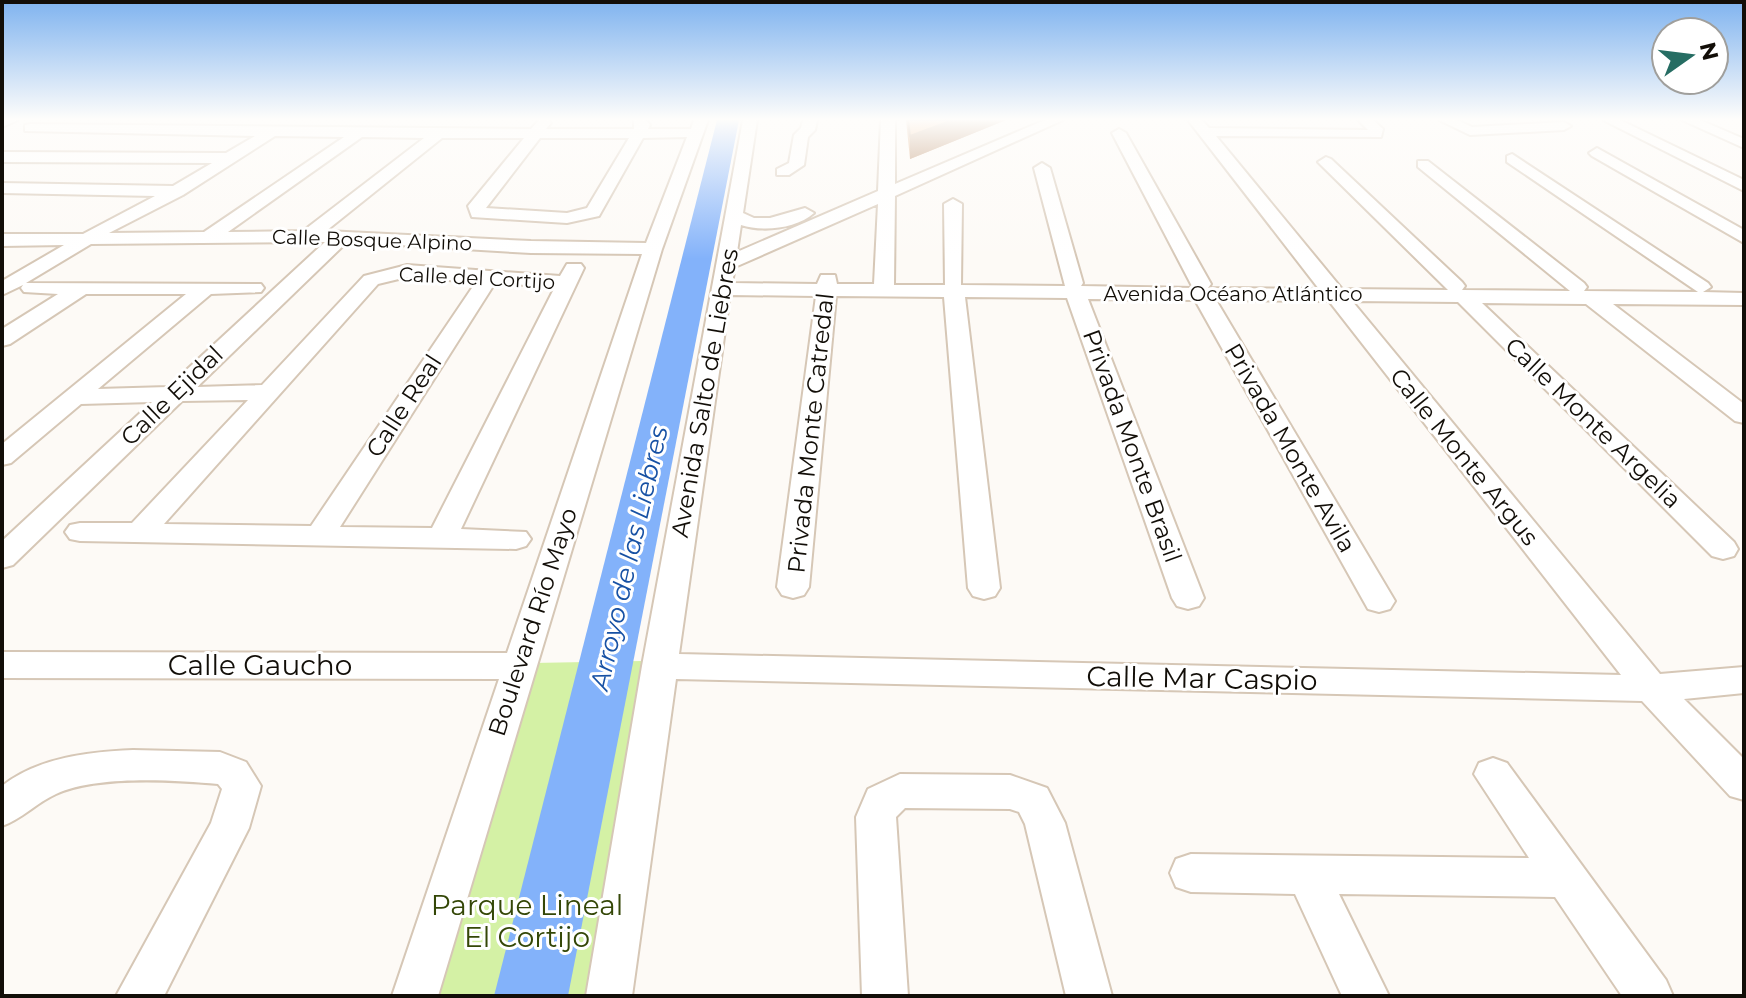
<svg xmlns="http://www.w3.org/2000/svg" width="1746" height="998" viewBox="0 0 1746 998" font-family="Montserrat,sans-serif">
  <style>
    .green { fill: #d4f1a5 }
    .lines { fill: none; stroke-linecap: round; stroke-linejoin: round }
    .river { fill: #83b2fa; fill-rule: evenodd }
    .minor-casing { stroke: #d6c7b6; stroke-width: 4 }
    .minor { fill: #fff; fill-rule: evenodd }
    .wall { fill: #cf905b }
    .shaded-wall { fill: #a9754a }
    .building { fill: #f1a76a; stroke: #a9754a; stroke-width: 2 }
    .labels { text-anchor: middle; stroke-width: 6; stroke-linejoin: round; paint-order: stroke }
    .far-street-label { font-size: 20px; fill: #120e08; stroke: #fff }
    .street-label { font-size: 24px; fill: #120e08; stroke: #fff }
    .water-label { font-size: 26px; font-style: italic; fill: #1751a4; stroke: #fff }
    .near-street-label { font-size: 28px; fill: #120e08; stroke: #fff }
    .near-park-label { font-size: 28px; fill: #344707; stroke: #fff }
  </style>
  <rect width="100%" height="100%" fill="#fdfaf6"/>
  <polygon class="green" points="642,661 587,996 431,996 532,663"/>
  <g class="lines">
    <polygon class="river" points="717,120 739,120 568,996 494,996"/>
    <g class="minor-casing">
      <g id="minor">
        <polygon points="2,120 18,120 2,127"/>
        <path d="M539 120H549L551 123 546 129H634V120H646L650 125 648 129H691L694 120H708L662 249 438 996H392L499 679 2 678V652L507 653 642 254 531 253 347 242 197 387 262 385 364 276 407 265 560 276 567 264H581L584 268 461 529 526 532 531 539 526 546 516 549 80 541 70 539 65 532 70 525 80 523H132L248 400 182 401 13 565 2 568V541L152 402 81 404 11 463 2 465V444L186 294H86L10 344 2 346V329L58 294 24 292 21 288 23 285 2 295V281L64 245 2 246V234H83L155 196 2 193V183L173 186 212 163 2 162V152L226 153 255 136 25 131V125L30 124 531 129ZM275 136 344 137 204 232 109 233 183 195ZM362 137 424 138 303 231 228 232ZM687 137 646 243 531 241 326 231 442 138H524L468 206 472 217 567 223 599 216 643 138ZM540 138H629L587 208 567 213 486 208ZM325 242 168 387 98 389 211 294 261 292 264 288 261 284 26 283 91 244ZM407 277 476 282 311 526 164 524 378 284ZM495 283 555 287 432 528 340 527Z"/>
        <path d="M743 120H757L743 213 754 218H770L805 208 814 213C796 229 763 232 741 225L737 252 878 191 881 120H895V184L1045 120H1063L895 196 894 285H945L944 204 953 199 962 204 961 285 1065 286 1034 168 1042 163 1050 168 1083 283 1081 286 1193 288 1112 133 1119 129 1126 133 1211 284 1208 288 1319 289 1188 120H1202L1209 128 1368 130 1358 120H1373L1383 129 1381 137 1216 136 1342 289 1448 290 1321 165 1318 162 1326 157 1331 159 1462 282 1465 286 1462 290 1570 291 1418 167V161H1428L1584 283 1587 287 1584 291 1698 292 1507 162V156L1512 154 1708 283 1711 287 1703 292 1744 293V305L1613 304 1744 404V423L1735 421 1586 304 1482 303 1734 542 1738 549 1734 556 1723 559 1712 556 1458 302 1352 301 1660 674 1744 667V693L1684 699 1744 759V800L1730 796 1642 701 676 679 632 996H586L642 666ZM878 204 874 284H837L835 275H821L817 284 732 283 735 267ZM730 295 816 296 777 587 782 595 793 598 804 595 809 587 836 296 944 297 968 588 973 596 984 599 995 596 1000 588 965 297 1067 298 1172 598 1177 606 1188 609 1199 606 1204 598 1088 299 1195 300 1368 609 1379 612 1390 609 1395 601 1216 300 1329 301 1621 675 679 654Z"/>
        <polygon points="803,120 817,120 815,130 808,137 804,165 789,175 777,175 777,169 789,163 794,135 801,128"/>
        <polygon points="1439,120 1457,120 1472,127 1564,122 1571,126 1564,130 1470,135"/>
        <polygon points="1603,120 1620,120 1744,180 1744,191"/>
        <polygon points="1682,120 1700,120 1744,139 1744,148"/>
        <polygon points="1597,148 1744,230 1744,243 1592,156 1589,153"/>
        <path d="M133 750 220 752 246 762 261 786 249 828 164 996H116L211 823 222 789 218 784C173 780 97 775 56 794 36 803 22 819 2 826V786C39 757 89 752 133 750Z"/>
        <polygon points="1493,758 1507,763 1666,980 1673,996 1622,996 1555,897 1339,894 1389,996 1342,996 1295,894 1191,892 1176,887 1170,873 1176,859 1191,854 1529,858 1474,774 1479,763"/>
        <polygon points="900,774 1010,775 1047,788 1065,823 1112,996 1066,996 1025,824 1019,812 1010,809 905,808 896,817 908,996 862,996 856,817 868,789"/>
      </g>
    </g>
    <use href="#minor" class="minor"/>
  </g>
  <polygon class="wall" points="906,120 1006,120 910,159"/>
  <polygon class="shaded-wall" points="953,120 1006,120 910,159 910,136"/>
  <polygon class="building" points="908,120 953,120 910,136"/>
  <linearGradient id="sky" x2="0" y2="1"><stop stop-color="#7fb3ef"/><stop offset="0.46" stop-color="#fefdfb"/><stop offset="1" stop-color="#fefdfb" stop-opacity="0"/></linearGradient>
  <rect width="1746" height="259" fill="url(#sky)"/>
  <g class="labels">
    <g class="far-street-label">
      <text transform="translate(372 240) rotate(2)" y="7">Calle Bosque Alpino</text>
      <text transform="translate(477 278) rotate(3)" y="7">Calle del Cortijo</text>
      <text x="1233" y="301">Avenida Océano Atlántico</text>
    </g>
    <g class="street-label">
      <text transform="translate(705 393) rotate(-80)" y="8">Avenida Salto de Liebres</text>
      <text transform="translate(172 396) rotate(-44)" y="8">Calle Ejidal</text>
      <text transform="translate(404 406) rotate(-57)" y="8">Calle Real</text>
      <text transform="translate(1593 423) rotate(44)" y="8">Calle Monte Argelia</text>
      <text transform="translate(811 433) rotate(-84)" y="8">Privada Monte Catredal</text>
      <text transform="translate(1132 446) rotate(70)" y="8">Privada Monte Brasil</text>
      <text transform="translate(1290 448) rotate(60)" y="8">Privada Monte Avila</text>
      <text transform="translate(1464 457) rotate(51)" y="8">Calle Monte Argus</text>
      <text transform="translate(533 622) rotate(-72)" y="8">Boulevard Río Mayo</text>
    </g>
    <g class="water-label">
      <text transform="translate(629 558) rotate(-77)" y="9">Arroyo de las Liebres</text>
    </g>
    <g class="near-street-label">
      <text x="260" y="675">Calle Gaucho</text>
      <text transform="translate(1202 678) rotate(1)" y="10">Calle Mar Caspio</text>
    </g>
    <g class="near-park-label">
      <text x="527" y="915">Parque Lineal<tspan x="527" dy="32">El Cortijo</tspan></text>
    </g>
  </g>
  <rect width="1746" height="998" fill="none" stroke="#120e08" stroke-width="8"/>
  <g transform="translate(1690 56) rotate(76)"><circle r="38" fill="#ffffff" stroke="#a09f9c" stroke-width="2"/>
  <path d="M0-6L14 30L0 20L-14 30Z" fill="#266d63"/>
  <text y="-12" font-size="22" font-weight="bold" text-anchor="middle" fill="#120e08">N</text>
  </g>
</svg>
